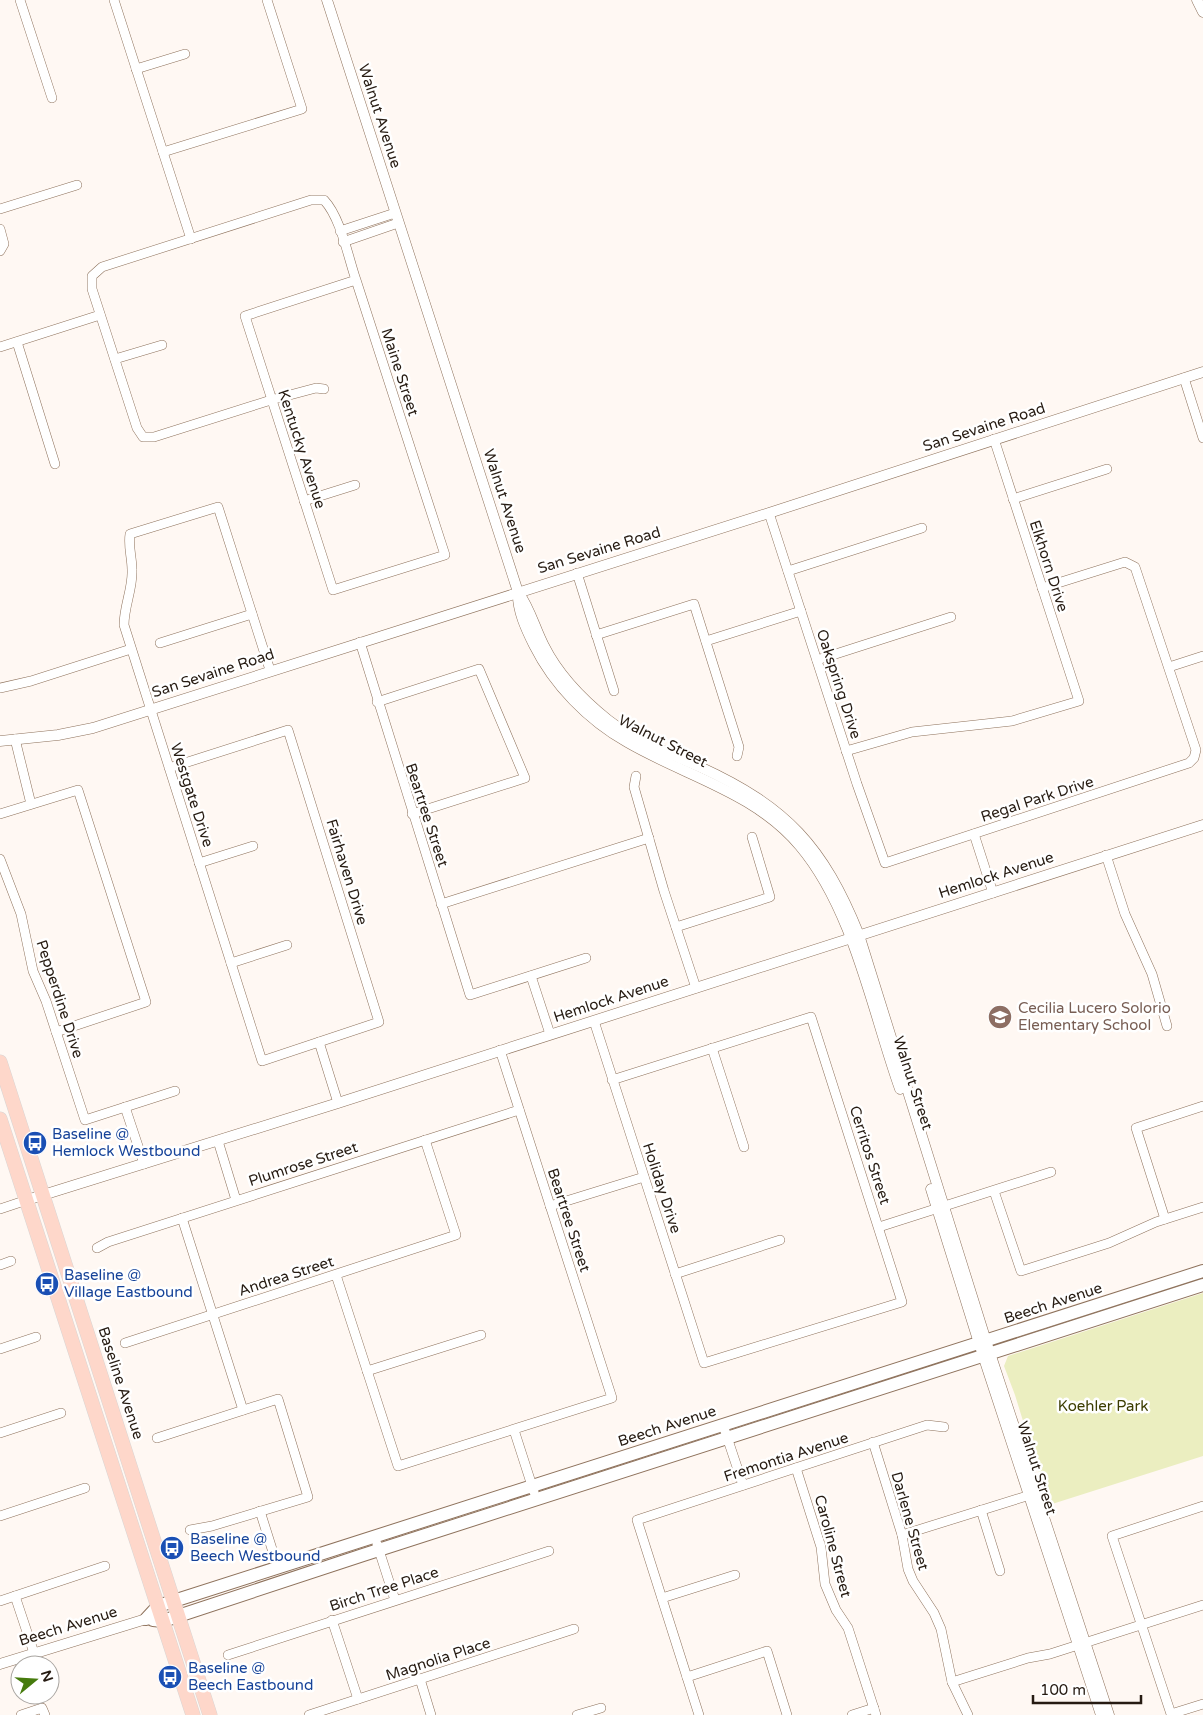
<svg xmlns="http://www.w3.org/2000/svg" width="1203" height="1715" viewBox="0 0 1203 1715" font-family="'Varela Round',sans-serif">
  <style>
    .green { fill: #ebeec0 }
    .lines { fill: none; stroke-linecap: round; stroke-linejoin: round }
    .minor-casing { stroke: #8e725c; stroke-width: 10 }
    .tertiary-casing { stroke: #8e725c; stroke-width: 11 }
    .secondary-casing { stroke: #8e725c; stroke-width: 14 }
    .primary-casing { stroke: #d8d6d4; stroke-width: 15 }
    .minor { stroke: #fff; stroke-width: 9 }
    .tertiary { stroke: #fff; stroke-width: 10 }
    .secondary { stroke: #fff; stroke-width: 12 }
    .primary { stroke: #fed7ca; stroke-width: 14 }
    .labels { text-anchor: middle; stroke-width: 5; stroke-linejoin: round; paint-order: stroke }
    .street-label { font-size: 15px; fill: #261b12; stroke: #fff }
    .education-label { font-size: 15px; fill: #785e54; stroke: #fff; text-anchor: start }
    .transit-label { font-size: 15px; fill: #164399; stroke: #fff; text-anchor: start }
    .park-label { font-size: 15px; fill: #3c3d01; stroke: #fff }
  </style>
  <rect width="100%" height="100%" fill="#fff8f3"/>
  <polygon class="green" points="1203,1293 1203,1456 1049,1505 1015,1395 1004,1366 1008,1356"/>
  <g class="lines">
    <g class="minor-casing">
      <g id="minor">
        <polyline points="20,0 52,98"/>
        <polyline points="114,0 191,239"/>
        <polyline points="136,69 185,54"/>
        <polyline points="163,152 302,109 267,0"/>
        <polyline points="0,209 77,185"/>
        <polyline points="0,229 4,244 0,251"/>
        <polyline points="340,231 395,213"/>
        <polyline points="343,242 398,223"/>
        <polyline points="17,342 55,464"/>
        <polyline points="0,347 100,315"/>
        <polyline points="115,359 162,345"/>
        <polyline points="1184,378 1203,438"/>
        <path d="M324 389 316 388 271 400 154 437H143L137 428 92 289V276L102 267 311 200H324C341 218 348 257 356 280L445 555 333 590 245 316 356 280"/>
        <polyline points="1013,499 1107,469"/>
        <polyline points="304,501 355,485"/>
        <polyline points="769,513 857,784 885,863 1189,763 1194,758 1196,750 1135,567 1125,562 1042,588"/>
        <polyline points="788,571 922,528"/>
        <polyline points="577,573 614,691"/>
        <polyline points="596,635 694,604 739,747 737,756"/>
        <polyline points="706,641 801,611"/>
        <polyline points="360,642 470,995 586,958"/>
        <polyline points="160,643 252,614"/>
        <polyline points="817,660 951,617"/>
        <polyline points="1169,667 1203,656"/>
        <polyline points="0,688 31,681 131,649"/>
        <polyline points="377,702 479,669 525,778 412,814"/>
        <polyline points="15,739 31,804"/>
        <polyline points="846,751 912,732 1012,721 1079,701 994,439"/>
        <path d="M169 768 288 730 379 1022 262 1061 124 625C124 606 133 588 132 570 132 557 128 547 130 534L218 507 270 670"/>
        <polyline points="636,776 634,787 664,891 696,988"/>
        <polyline points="0,814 78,790 146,1002 56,1032"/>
        <polyline points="974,834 993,893"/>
        <polyline points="1106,855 1125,914 1152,974 1167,1026"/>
        <polyline points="0,859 21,914 33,971 46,1001 85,1120 175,1091"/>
        <polyline points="199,863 253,846"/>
        <polyline points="441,904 649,838"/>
        <polyline points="676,927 770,897 752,837"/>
        <polyline points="231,963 287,945"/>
        <polyline points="531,976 550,1034"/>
        <path d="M594 1021C631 1135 667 1249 704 1363L902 1302 811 1017 612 1080"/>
        <polyline points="319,1042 338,1103"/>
        <polyline points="712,1048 744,1147"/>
        <polyline points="125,1107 144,1164"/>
        <polyline points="218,1141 236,1200"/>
        <polyline points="994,1191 1021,1271 1109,1243 1156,1222 1203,1207"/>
        <polyline points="550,1206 644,1177"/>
        <polyline points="0,1209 27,1200"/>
        <polyline points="182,1218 243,1410"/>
        <polyline points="1165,1219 1136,1128 1203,1106"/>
        <polyline points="879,1227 1051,1172"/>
        <polyline points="97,1248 108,1242 519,1110"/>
        <polyline points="0,1265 11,1261"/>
        <polyline points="675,1274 780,1240"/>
        <polyline points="336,1275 398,1466 612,1398 500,1050"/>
        <polyline points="125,1343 456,1235 425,1140"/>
        <polyline points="0,1349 36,1337"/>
        <polyline points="367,1371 481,1335"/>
        <polyline points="723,1425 743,1485"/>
        <polyline points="514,1430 534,1492"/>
        <polyline points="0,1433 61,1413"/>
        <polyline points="157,1438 278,1399 308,1497 212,1526 190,1530"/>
        <polyline points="873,1442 902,1535 908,1569 913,1581 934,1613 941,1629 952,1682 968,1715"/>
        <polyline points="796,1468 821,1547 825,1584 836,1610 848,1628 876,1715"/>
        <polyline points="1203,1506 1112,1536 1171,1714 1203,1704"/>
        <polyline points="981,1510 1000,1571"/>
        <polyline points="260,1511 278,1568"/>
        <polyline points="0,1516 85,1488"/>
        <polyline points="902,1535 1030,1495"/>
        <polyline points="377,1544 395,1600"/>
        <polyline points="15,1596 34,1653"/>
        <polyline points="662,1598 735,1575"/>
        <polyline points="0,1601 105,1566"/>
        <polyline points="332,1620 358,1699"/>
        <polyline points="228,1655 549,1551"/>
        <polyline points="687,1677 767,1651 787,1715"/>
        <polyline points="420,1679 431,1715"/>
        <polyline points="952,1682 1028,1658 1050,1654 1203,1605"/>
        <polyline points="21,1715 42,1708 45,1715"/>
        <polyline points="309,1715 574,1629"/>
        <polyline points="577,1715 601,1708"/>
        <polyline points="699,1715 637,1520 927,1425 944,1427"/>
        <polyline points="852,1715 874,1708"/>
      </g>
    </g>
    <g class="tertiary-casing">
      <g id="tertiary">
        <path d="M327 0 518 592C530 608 535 629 544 646 559 676 583 700 608 720 635 741 669 753 700 767 787 807 823 846 859 935L986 1341 1109 1715"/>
        <polyline points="1197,0 1203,12"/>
        <path d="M518 592C517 610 526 629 534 645 554 685 588 720 627 742 685 776 755 792 800 846 854 910 872 1011 900 1089"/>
        <polyline points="0,741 58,735 93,728 769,513 1203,372"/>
        <polyline points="931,1189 979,1343 1101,1715"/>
        <polyline points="27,1200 338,1103 1203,825"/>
        <polyline points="0,1664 146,1619"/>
      </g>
    </g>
    <g class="secondary-casing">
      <g id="secondary">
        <polyline points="146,1619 158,1606 1203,1271"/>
        <polyline points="153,1620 163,1621 363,1555 1203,1285"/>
      </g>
    </g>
    <g class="primary-casing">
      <g id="primary">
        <polyline points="0,1062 210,1715"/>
        <polyline points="0,1119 193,1715"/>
      </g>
    </g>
    <use href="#minor" class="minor"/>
    <use href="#tertiary" class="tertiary"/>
    <use href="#secondary" class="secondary"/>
    <use href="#primary" class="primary"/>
  </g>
  <defs>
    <g id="school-disc" transform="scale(1.25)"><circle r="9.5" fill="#8d6e63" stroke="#fff"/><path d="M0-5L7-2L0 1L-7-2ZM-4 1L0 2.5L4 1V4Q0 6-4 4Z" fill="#fff"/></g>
    <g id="bus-disc" transform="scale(1.25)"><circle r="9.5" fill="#1a4fb4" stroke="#fff"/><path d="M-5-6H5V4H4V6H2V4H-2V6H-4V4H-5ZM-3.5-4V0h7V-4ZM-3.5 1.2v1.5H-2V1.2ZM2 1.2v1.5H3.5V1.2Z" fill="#fff"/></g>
  </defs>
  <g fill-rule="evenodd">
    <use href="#school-disc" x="1000" y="1017"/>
    <use href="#bus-disc" x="35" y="1143"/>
    <use href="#bus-disc" x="47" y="1284"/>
    <use href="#bus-disc" x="172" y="1548"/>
    <use href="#bus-disc" x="170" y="1677"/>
  </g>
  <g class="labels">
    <g class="street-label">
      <text transform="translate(380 116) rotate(72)" y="5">Walnut Avenue</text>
      <text transform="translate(400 372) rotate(72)" y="5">Maine Street</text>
      <text transform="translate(984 427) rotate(-18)" y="5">San Sevaine Road</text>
      <text transform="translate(302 449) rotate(72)" y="5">Kentucky Avenue</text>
      <text transform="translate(505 501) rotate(72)" y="5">Walnut Avenue</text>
      <text transform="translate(599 550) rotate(-17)" y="5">San Sevaine Road</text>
      <text transform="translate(1049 566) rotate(72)" y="5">Elkhorn Drive</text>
      <text transform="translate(213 673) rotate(-18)" y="5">San Sevaine Road</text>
      <text transform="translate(839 684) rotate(72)" y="5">Oakspring Drive</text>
      <text transform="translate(663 741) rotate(27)" y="5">Walnut Street</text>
      <text transform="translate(192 795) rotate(72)" y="5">Westgate Drive</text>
      <text transform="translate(1037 799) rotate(-18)" y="5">Regal Park Drive</text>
      <text transform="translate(427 815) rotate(72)" y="5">Beartree Street</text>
      <text transform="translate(347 872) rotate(73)" y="5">Fairhaven Drive</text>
      <text transform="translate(996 875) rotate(-18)" y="5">Hemlock Avenue</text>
      <text transform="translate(60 999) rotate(72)" y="5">Pepperdine Drive</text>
      <text transform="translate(611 999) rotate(-18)" y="5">Hemlock Avenue</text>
      <text transform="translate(913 1083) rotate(72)" y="5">Walnut Street</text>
      <text transform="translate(870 1155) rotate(72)" y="5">Cerritos Street</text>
      <text transform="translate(303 1164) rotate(-18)" y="5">Plumrose Street</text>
      <text transform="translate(662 1188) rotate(72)" y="5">Holiday Drive</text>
      <text transform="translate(569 1220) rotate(72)" y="5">Beartree Street</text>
      <text transform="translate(286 1276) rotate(-18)" y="5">Andrea Street</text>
      <text transform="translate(1053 1303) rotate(-18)" y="5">Beech Avenue</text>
      <text transform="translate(121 1383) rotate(72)" y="5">Baseline Avenue</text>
      <text transform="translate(667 1426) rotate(-18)" y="5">Beech Avenue</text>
      <text transform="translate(786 1457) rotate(-18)" y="5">Fremontia Avenue</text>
      <text transform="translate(1037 1468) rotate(72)" y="5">Walnut Street</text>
      <text transform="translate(910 1521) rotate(74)" y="5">Darlene Street</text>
      <text transform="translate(833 1546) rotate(75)" y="5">Caroline Street</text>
      <text transform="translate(384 1589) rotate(-18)" y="5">Birch Tree Place</text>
      <text transform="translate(68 1626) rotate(-17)" y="5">Beech Avenue</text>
      <text transform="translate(438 1659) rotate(-18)" y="5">Magnolia Place</text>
    </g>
    <g class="education-label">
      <text x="1018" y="1013">Cecilia Lucero Solorio<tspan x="1018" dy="17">Elementary School</tspan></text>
    </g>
    <g class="transit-label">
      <text x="52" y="1139">Baseline @<tspan x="52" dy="17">Hemlock Westbound</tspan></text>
      <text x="64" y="1280">Baseline @<tspan x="64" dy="17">Village Eastbound</tspan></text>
      <text x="190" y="1544">Baseline @<tspan x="190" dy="17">Beech Westbound</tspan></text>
      <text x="188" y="1673">Baseline @<tspan x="188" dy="17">Beech Eastbound</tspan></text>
    </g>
    <g class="park-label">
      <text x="1103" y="1411">Koehler Park</text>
    </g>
  </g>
  <g transform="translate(35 1680) rotate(72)"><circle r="24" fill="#ffffff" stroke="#a8a4a0"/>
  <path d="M0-4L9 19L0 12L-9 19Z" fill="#467b0d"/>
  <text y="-8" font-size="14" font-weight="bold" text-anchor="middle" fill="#261b12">N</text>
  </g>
  <path d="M1033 1695v8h108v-8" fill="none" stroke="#261b12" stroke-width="2.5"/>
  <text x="1040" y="1695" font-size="15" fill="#261b12" stroke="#ffffff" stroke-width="4" paint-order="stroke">100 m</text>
</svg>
